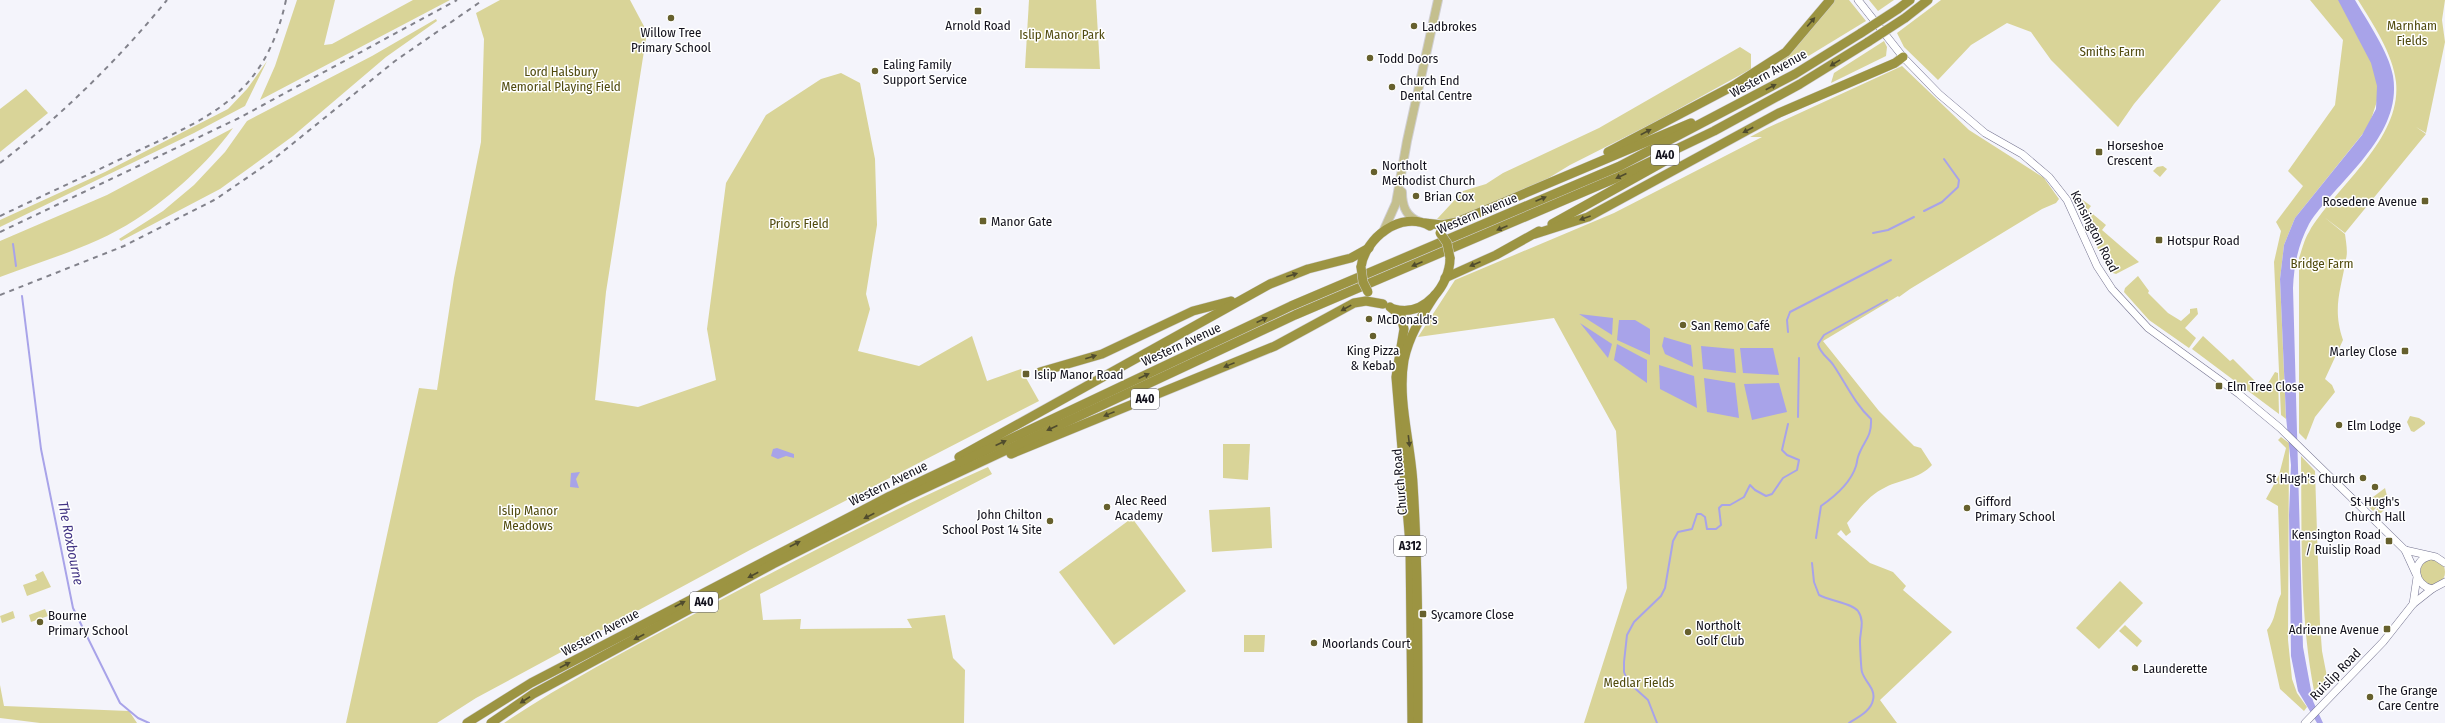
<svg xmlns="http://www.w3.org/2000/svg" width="2445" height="723" viewBox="0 0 2445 723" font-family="'Fira Sans Condensed',sans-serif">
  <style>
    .green { fill: #d9d498 }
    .water { fill: #a8a3e9 }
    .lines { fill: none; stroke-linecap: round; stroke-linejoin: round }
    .stream { stroke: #a8a3e9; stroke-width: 2 }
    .secondary-casing { stroke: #747390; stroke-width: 8 }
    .primary-casing { stroke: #d0cfd2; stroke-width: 10 }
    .highway-casing { stroke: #d0cfd2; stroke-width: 10 }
    .secondary { stroke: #fff; stroke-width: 7 }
    .primary { stroke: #c4bf8e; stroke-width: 8 }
    .highway { stroke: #9c9442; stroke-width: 9 }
    .rail { stroke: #82828b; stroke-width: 2; stroke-dasharray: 5 5; stroke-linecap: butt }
    .highway-bridge-casing { stroke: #d0cfd2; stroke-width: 10; stroke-linecap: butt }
    .highway-bridge { stroke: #9c9442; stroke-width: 9 }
    .oneway { fill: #504c2d }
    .poi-dot { fill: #66602d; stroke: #fff; stroke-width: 1.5 }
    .labels { text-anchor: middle; stroke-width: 3; stroke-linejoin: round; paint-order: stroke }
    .shield { fill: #fff; stroke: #595860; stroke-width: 1 }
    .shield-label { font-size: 12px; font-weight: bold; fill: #12111c }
    .poi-label { font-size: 13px; fill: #12111c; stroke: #fff; text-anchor: start }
    .park-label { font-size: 13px; fill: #504a0d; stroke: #fff }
    .street-label { font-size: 13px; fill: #12111c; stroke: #fff }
    .water-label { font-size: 14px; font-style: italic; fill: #423484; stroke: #fff }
  </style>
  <rect width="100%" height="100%" fill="#f4f4fb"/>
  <g class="green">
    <polygon points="297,0 335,0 324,45 332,44 413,0 450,0 260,100 275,66"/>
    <polygon points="500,0 630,0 647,32 606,292 595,400 638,407 716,380 707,329 726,183 766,115 821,79 841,73 860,83 875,159 877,225 866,294 870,309 858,351 919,366 972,336 987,381 1021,369 1039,401 750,550 476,698 437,723 346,723 419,388 437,390 454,278 481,142 484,39 476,13"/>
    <polygon points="1029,0 1096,0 1100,69 1025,68"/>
    <polygon points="1835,0 1849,0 1866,21 1797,63 1788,65 1781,62"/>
    <polygon points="1869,0 1894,0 1878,11"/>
    <polygon points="1941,0 2221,0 2134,104 2118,127 2051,60 2031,32 2007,23 1971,45 1938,80 1904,47 1897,33"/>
    <polygon points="2310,0 2339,0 2367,46 2378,81 2377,101 2369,126 2295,218 2284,245 2280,279 2286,419 2281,415 2274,262 2281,231 2276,222 2303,186 2288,171 2335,105 2343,40"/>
    <path d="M2358 0H2445L2442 20 2445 42 2426 133 2416 127 2426 134 2345 233 2324 217 2345 234C2346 242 2348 252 2346 259 2341 290 2332 308 2343 340L2325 379 2332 385 2335 392 2315 417 2306 440 2299 433V258C2302 250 2304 240 2309 232 2335 187 2402 140 2396 82 2393 54 2373 24 2358 0Z"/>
    <polygon points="436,19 437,21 386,57 293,136 252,166 220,189 121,241 119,239 163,211 194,185 225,152 247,121 372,56"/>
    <polygon points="1884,41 1887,47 1886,56 1831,83 1834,73"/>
    <polygon points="1740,47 1751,54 1751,69 1653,123 1570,165 1547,179 1462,216 1445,221 1437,219 1463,191 1486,184 1503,173 1599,128"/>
    <polygon points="267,61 245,106 194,133 0,227 0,220 105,172 228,109 247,89"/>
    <path d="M1902 66 1969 130 2044 178 2059 199 2056 203 2042 209 1910 289 1899 297 1898 296 1823 341 1879 411 1914 446 1921 448 1932 465C1919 479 1902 479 1886 487 1869 495 1859 509 1847 523L1851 532 1846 536 1841 530 1837 534 1870 563 1893 572 1906 586 1903 590 1952 632 1880 700 1897 723H1584L1627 588 1616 431 1554 318 1418 337 1455 280 1614 213 1762 137H1750L1767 128Z"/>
    <polygon points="26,89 48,113 0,152 0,109"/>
    <path d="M233 128C207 164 172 196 135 220 95 246 45 260 0 277V241L107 195Z"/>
    <polygon points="2163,166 2167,169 2160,177 2153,171 2157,167"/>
    <polygon points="2076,195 2091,206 2088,210 2106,225 2102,230 2139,262 2116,274 2113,273 2100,253 2073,197"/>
    <polygon points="2138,276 2149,291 2148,293 2168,313 2181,321 2190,313 2190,309 2197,308 2198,314 2185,328 2196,338 2189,348 2149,320 2124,292 2125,288"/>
    <polygon points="2203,336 2230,361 2233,359 2255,381 2253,383 2264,390 2275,372 2278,373 2279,414 2192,349"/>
    <polygon points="2410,416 2419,418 2425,422 2425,424 2414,432 2411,431 2407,422"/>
    <path d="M2281 437 2289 443 2288 640 2292 679 2297 693 2307 707 2304 711 2280 689 2267 630C2276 620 2275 606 2281 594L2278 506 2266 499 2279 475 2286 448 2278 440Z"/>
    <polygon points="1223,444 1250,444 1248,480 1223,478"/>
    <path d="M2301 456 2315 471 2320 624 2322 651 2329 687 2316 700C2299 620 2302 537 2301 456Z"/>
    <path d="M988 467 992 474 760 594 763 620 801 619 800 629 912 628 907 619 945 615 953 658 965 670 964 723H504C562 684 624 652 685 619 785 565 885 513 988 467Z"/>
    <polygon points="2385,488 2387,496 2373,511 2365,503"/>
    <polygon points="2388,497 2394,500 2378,516 2374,512"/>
    <polygon points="1270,507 1272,548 1212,552 1209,510"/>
    <polygon points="1132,518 1186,591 1114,645 1059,572"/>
    <circle cx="2432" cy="572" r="13"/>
    <polygon points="43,571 51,587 27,596 23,585 37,580 35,575"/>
    <polygon points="2120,581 2143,603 2099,649 2076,628"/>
    <polygon points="45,609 48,616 31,622 29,615"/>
    <polygon points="13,611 15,618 2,623 0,616"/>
    <polygon points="2125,625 2142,641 2137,647 2119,631"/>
    <polygon points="1244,635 1265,635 1264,652 1244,652"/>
    <polygon points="0,685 4,706 129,711 137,723 40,723 0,718"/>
  </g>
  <g class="water">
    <path d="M2338 0H2355C2367 21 2389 52 2393 76 2403 137 2338 179 2309 224 2298 245 2294 265 2293 288L2303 647 2313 701 2323 723H2317L2298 691 2291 656 2289 515 2291 465 2286 417 2280 279 2284 245 2295 218 2362 135 2376 109 2377 86 2371 63Z"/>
    <polygon points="1579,314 1613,318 1612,335"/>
    <polygon points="1619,320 1635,320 1650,329 1650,355 1617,340"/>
    <polygon points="1580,323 1612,344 1608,358"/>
    <polygon points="1664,337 1691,345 1693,367 1665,354 1662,346"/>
    <polygon points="1617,344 1647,360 1647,383 1614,360"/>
    <polygon points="1701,346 1734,349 1736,373 1703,369"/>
    <polygon points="1740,348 1773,348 1779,375 1743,373"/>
    <polygon points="1659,365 1694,376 1697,408 1660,389"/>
    <polygon points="1704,378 1735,383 1739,418 1707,412"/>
    <polygon points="1779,383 1787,412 1752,420 1744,384"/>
    <polygon points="777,448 794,454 794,458 786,456 778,459 771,456 773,449"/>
    <polygon points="580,472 576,479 579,488 570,487 571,473"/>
  </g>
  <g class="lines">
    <g class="stream">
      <polyline points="1924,211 1942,202 1958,187 1959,180 1944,159"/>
      <polyline points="1873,233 1888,230 1914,217"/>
      <polyline points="13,244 16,266"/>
      <polyline points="22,296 41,449 73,608 120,703 138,718 149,723"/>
      <polyline points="1788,332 1787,320 1790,312 1891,260"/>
      <polyline points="1798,417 1799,358"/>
      <path d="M1816 538 1821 506C1834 497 1851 482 1856 466 1857 463 1857 460 1858 457 1863 441 1872 438 1871 419 1855 404 1846 384 1834 366 1829 358 1820 354 1818 344L1824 335 1887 300"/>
      <path d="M1812 563 1814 582 1819 595C1830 601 1852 603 1858 611 1865 621 1860 632 1860 641 1860 644 1861 670 1862 672 1865 682 1876 689 1873 700 1871 711 1858 717 1849 723"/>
      <polyline points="1657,723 1648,700 1628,682 1624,672 1624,662 1627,635 1634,622 1661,596 1665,588 1673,541 1678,532 1692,529 1697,514 1701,514 1705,517 1707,529 1716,529 1721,525 1719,508 1722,505 1730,505 1744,497 1750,485 1755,490 1766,496 1772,494 1783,478 1797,470 1799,460 1787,455 1782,450 1788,424"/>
    </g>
    <g class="secondary-casing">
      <g id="secondary">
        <polyline points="1858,0 1903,57 1939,94 1985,133 2022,154 2049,177 2067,200 2097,266 2112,289 2148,328 2239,394 2280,428 2405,550 2436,557 2445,563"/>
        <polyline points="2405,550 2416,574"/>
        <path d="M2430 556C2410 561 2414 585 2432 589L2445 582"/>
        <polyline points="2413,604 2417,577"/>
        <polyline points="2305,723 2383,642 2413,604 2432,589"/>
      </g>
    </g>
    <g class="primary-casing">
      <g id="primary">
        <path d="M1402 192C1402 206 1406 217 1420 222"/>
        <polyline points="1383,232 1396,203 1407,141 1438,0"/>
      </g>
    </g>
    <g class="highway-casing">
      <g id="highway">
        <polyline points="1898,9 1910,0"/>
        <polyline points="1905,18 1928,0"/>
        <polyline points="1608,152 1733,86 1786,52 1830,0"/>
        <polyline points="1425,223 1442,225 1457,222 1691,123"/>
        <polyline points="1552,224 1665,161"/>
        <polyline points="1535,234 1588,217 1779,113 1895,63 1903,57"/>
        <path d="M1361 267C1365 238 1401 210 1430 226"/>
        <polyline points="1445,278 1496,255 1539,231"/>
        <polyline points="1390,307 1401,316 1404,329 1396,377 1410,544 1412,723"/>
        <path d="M1394 309C1424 318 1450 285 1450 258"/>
        <polyline points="1040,372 1102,354 1193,311 1231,301"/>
        <polyline points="1011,454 1275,346 1354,303 1366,301 1383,304"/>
        <polyline points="959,457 1270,284 1308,269 1351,258 1369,248"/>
        <polyline points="467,723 531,683 890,496 1291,306 1620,166 1795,74 1861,33"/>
        <polyline points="491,723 533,694 773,564 904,498 1295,315 1616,178 1714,131 1800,84 1868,42"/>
        <path d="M1418 723C1418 643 1418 563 1413 484 1411 444 1397 400 1404 360 1409 336 1422 315 1435 295"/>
      </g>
    </g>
    <use href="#secondary" class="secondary"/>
    <use href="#primary" class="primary"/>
    <use href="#highway" class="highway"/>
    <g class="rail">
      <path d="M0 163C61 116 118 60 167 0"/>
      <path d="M0 216C44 195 88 175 131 154 212 116 265 96 286 0"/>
      <polyline points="0,232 239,118 457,0"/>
      <polyline points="0,295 124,246 216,199 270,162 395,61 483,0"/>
    </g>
    <g class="highway-bridge-casing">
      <g id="highway-bridge">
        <polyline points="1861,33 1898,9"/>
        <polyline points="1868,42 1905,18"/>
        <polyline points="1440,233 1447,243 1450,258"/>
        <polyline points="1361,267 1363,282 1368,292"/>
      </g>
    </g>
    <use href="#highway-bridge" class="highway-bridge"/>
  </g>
  <defs><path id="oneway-solid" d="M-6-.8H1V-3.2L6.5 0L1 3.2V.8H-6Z"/></defs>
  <g class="oneway">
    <use href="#oneway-solid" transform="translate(1811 22) rotate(-49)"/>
    <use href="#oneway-solid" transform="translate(1835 63) rotate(148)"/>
    <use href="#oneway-solid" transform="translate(1771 87) rotate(-28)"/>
    <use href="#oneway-solid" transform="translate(1748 130) rotate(152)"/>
    <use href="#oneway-solid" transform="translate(1646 132) rotate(-28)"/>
    <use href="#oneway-solid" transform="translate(1621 176) rotate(155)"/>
    <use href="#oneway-solid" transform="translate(1541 199) rotate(-23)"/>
    <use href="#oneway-solid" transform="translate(1585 218) rotate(160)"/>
    <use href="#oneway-solid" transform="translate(1502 228) rotate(157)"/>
    <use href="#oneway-solid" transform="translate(1417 264) rotate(157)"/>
    <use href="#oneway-solid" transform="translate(1475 264) rotate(157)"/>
    <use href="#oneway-solid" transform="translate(1292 275) rotate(-18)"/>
    <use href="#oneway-solid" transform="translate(1346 308) rotate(151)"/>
    <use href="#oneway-solid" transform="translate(1262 320) rotate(-25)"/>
    <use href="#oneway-solid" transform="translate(1091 357) rotate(-18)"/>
    <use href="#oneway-solid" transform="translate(1229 365) rotate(158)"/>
    <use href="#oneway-solid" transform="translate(1144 376) rotate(-25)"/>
    <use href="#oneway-solid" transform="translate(1109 414) rotate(158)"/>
    <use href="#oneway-solid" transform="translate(1052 428) rotate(155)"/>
    <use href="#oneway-solid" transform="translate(1409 441) rotate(83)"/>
    <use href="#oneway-solid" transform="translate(1001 443) rotate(-25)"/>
    <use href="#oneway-solid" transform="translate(869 516) rotate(153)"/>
    <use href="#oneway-solid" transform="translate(795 544) rotate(-27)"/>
    <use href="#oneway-solid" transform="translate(753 575) rotate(152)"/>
    <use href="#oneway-solid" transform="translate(680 604) rotate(-28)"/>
    <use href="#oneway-solid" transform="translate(639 637) rotate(152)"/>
    <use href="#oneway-solid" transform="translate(565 665) rotate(-28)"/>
    <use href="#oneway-solid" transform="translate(525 700) rotate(147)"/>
  </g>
  <g class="poi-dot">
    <rect x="974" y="7" width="8" height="8" rx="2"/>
    <circle cx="671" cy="18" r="4"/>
    <circle cx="1414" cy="26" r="4"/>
    <circle cx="1370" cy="58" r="4"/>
    <circle cx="875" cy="71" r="4"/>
    <circle cx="1392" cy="87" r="4"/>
    <rect x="2095" y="148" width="8" height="8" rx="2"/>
    <circle cx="1374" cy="172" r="4"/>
    <circle cx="1416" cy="196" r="4"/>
    <rect x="2421" y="197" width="8" height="8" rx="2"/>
    <rect x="979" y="217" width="8" height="8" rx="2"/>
    <rect x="2155" y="236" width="8" height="8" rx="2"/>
    <circle cx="1369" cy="319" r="4"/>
    <circle cx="1683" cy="325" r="4"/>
    <circle cx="1373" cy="336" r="4"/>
    <rect x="2401" y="347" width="8" height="8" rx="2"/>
    <rect x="1022" y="370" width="8" height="8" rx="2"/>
    <rect x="2215" y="382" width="8" height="8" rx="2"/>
    <circle cx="2339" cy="425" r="4"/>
    <circle cx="2363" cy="478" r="4"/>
    <circle cx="2375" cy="487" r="4"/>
    <circle cx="1107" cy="507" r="4"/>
    <circle cx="1967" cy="508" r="4"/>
    <circle cx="1050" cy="521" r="4"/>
    <rect x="2385" y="537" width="8" height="8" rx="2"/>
    <rect x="1419" y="610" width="8" height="8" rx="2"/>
    <circle cx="40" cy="622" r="4"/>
    <rect x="2383" y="625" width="8" height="8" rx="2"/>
    <circle cx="1688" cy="632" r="4"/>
    <circle cx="1314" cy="643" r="4"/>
    <circle cx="2135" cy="668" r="4"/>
    <circle cx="2370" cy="697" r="4"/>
  </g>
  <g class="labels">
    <g class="shield">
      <rect x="1651" y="145" width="28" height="20" rx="3"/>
      <rect x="1131" y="389" width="28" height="20" rx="3"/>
      <rect x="1394" y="536" width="32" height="20" rx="3"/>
      <rect x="690" y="592" width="28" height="20" rx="3"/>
    </g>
    <g class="shield-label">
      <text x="1665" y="159">A40</text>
      <text x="1145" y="403">A40</text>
      <text x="1410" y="550">A312</text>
      <text x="704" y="606">A40</text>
    </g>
    <g class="poi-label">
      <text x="978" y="30" text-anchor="middle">Arnold Road</text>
      <text x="1422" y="31">Ladbrokes</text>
      <text x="671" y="37" text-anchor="middle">Willow Tree<tspan x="671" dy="15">Primary School</tspan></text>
      <text x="1378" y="63">Todd Doors</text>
      <text x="883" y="69">Ealing Family<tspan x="883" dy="15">Support Service</tspan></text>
      <text x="1400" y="85">Church End<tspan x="1400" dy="15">Dental Centre</tspan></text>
      <text x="2107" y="150">Horseshoe<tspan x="2107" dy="15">Crescent</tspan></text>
      <text x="1382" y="170">Northolt<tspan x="1382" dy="15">Methodist Church</tspan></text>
      <text x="1424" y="201">Brian Cox</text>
      <text x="2417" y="206" text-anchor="end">Rosedene Avenue</text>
      <text x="991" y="226">Manor Gate</text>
      <text x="2167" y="245">Hotspur Road</text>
      <text x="1377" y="324">McDonald's</text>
      <text x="1691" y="330">San Remo Café</text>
      <text x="1373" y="355" text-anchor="middle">King Pizza<tspan x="1373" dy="15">&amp; Kebab</tspan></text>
      <text x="2397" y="356" text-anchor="end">Marley Close</text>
      <text x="1034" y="379">Islip Manor Road</text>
      <text x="2227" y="391">Elm Tree Close</text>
      <text x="2347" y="430">Elm Lodge</text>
      <text x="2355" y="483" text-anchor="end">St Hugh's Church</text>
      <text x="1115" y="505">Alec Reed<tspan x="1115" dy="15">Academy</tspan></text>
      <text x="1975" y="506">Gifford<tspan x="1975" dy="15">Primary School</tspan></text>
      <text x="2375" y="506" text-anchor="middle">St Hugh's<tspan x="2375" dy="15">Church Hall</tspan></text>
      <text x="1042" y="519" text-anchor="end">John Chilton<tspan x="1042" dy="15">School Post 14 Site</tspan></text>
      <text x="2381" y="539" text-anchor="end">Kensington Road<tspan x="2381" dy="15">/ Ruislip Road</tspan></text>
      <text x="1431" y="619">Sycamore Close</text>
      <text x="48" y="620">Bourne<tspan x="48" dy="15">Primary School</tspan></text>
      <text x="1696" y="630">Northolt<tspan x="1696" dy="15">Golf Club</tspan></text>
      <text x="2379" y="634" text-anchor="end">Adrienne Avenue</text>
      <text x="1322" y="648">Moorlands Court</text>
      <text x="2143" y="673">Launderette</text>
      <text x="2378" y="695">The Grange<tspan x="2378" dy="15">Care Centre</tspan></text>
    </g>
    <g class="park-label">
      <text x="2412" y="30">Marnham<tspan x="2412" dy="15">Fields</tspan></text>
      <text x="1062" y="39">Islip Manor Park</text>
      <text x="2112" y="56">Smiths Farm</text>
      <text x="561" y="76">Lord Halsbury<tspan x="561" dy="15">Memorial Playing Field</tspan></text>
      <text x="799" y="228">Priors Field</text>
      <text x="2322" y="268">Bridge Farm</text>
      <text x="528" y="515">Islip Manor<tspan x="528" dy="15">Meadows</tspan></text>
      <text x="1639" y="687">Medlar Fields</text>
    </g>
    <g class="street-label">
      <text transform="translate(1768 73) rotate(-29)" y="5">Western Avenue</text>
      <text transform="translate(1477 213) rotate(-23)" y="5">Western Avenue</text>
      <text transform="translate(2095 231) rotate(63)" y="5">Kensington Road</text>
      <text transform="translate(1181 344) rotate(-25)" y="5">Western Avenue</text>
      <text transform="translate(1399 482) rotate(-95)" y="5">Church Road</text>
      <text transform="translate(888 483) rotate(-26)" y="5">Western Avenue</text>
      <text transform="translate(600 632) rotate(-28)" y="5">Western Avenue</text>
      <text transform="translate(2335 674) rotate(-46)" y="5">Ruislip Road</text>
    </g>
    <g class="water-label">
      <text transform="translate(71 543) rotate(79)" y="5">The Roxbourne</text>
    </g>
  </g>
</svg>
